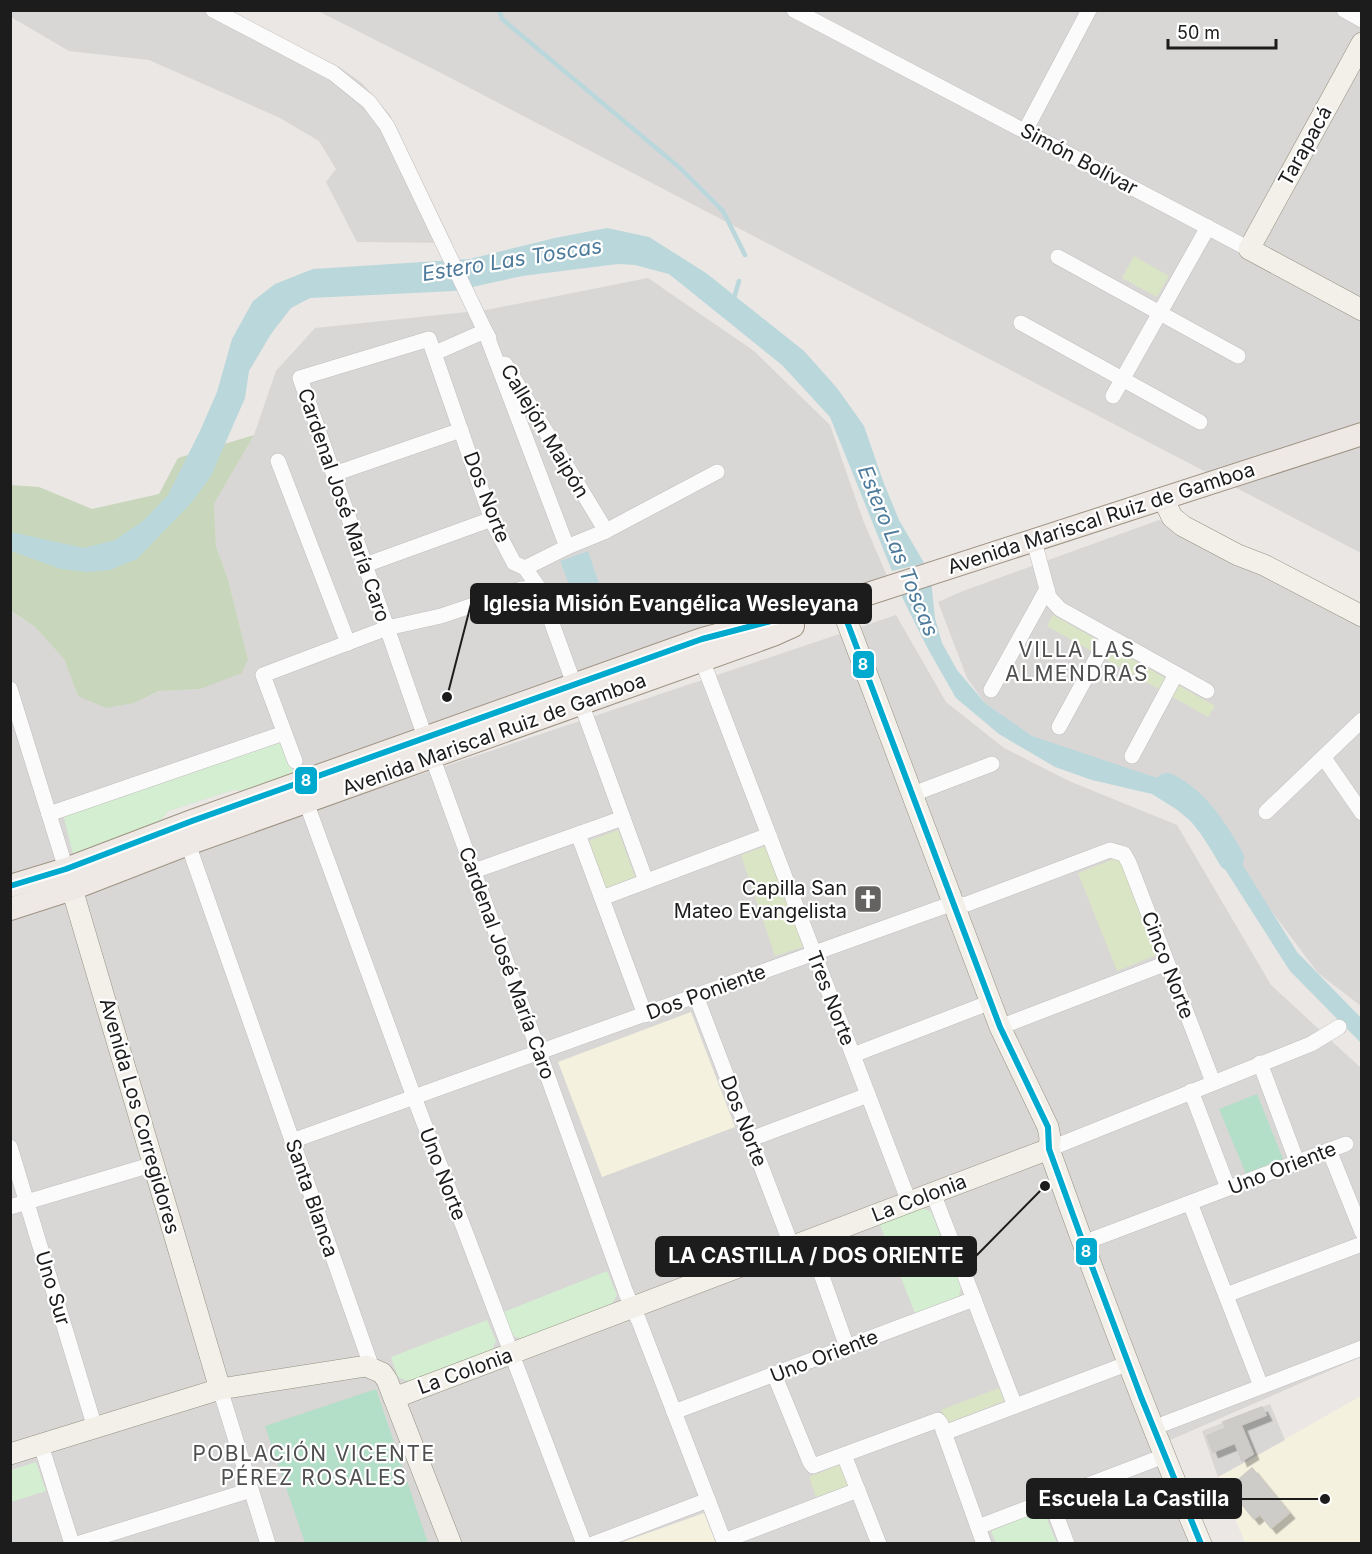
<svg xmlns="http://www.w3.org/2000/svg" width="1372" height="1554" viewBox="0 0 1372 1554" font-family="Inter,sans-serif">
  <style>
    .residential { fill: #d9d7d6 }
    .education { fill: #f4f1df }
    .religious { fill: #d8d7d6 }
    .grass { fill: #dae5c5 }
    .forest { fill: #c8d6bb }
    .park { fill: #d4eed1 }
    .pitch { fill: #b3dec7 }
    .water { fill: #bad7db }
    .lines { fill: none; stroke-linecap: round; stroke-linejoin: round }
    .stream { stroke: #bad7db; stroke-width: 4.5 }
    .river { stroke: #bad7db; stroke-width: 26 }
    .building { fill: #ceccc9; stroke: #cdc9c6; stroke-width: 1.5; filter: url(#shadow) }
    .street-casing { stroke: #c0bebd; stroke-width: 16 }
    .secondary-casing { stroke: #92917e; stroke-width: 22 }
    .primary-casing { stroke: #9e9283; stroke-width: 24 }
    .street { stroke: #fcfbfb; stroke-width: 15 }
    .secondary { stroke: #f2f0e9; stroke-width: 21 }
    .primary { stroke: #eee9e4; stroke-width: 22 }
    .bus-1-casing { stroke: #fff; stroke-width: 10 }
    .bus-1 { stroke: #00a9ce; stroke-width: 6 }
    .labels { text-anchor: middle; stroke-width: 4.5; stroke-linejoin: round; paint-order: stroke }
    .street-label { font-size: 20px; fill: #1c1c1c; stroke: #fff }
    .poi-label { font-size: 20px; fill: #1c1c1c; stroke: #fff; text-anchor: end }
    .water-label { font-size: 21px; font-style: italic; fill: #4e7b9b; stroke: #fff }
    .neighbourhood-label { font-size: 21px; letter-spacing: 1.5px; fill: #4f4f4f; stroke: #fff }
    .leader { fill: none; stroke: #1c1c1c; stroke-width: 2 }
    .callout-dot { fill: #1c1c1c; stroke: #fff; stroke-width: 2 }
    .callout { fill: #1c1c1c; stroke: #1c1c1c; stroke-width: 2 }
    .callout-label { font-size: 21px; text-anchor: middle; font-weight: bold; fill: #fff }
    .line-badge { stroke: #fff; stroke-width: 2 }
    .badge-label { font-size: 16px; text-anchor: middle; font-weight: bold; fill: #fff }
  </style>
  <defs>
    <filter id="shadow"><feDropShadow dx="5.5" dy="5.5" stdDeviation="0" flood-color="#0004"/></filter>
  </defs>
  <rect width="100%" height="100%" fill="#eae7e4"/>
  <g class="residential">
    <polygon points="11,10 229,11 338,66 362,83 390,115 452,243 357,242 326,182 336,169 319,141 280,118 149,60 69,51 11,17"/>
    <polygon points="318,11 1361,11 1361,553 441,73"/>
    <polygon points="648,278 754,351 830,425 863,520 890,583 249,791 233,790 168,811 158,824 11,876 10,611 35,627 64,659 78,696 134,703 159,691 200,689 248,659 228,579 216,546 214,504 254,435 276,371 315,328 486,310"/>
    <polygon points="1159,520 1216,545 1361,623 1361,1006 1318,973 1186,797 1053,752 985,703 967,678 938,602 963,591"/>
    <polygon points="896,615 946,702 1004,748 1069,781 1177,825 1271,985 1361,1068 1361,1357 1161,1444 1203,1543 11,1543 10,912"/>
  </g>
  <g class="education">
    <polygon points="691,1012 735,1127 602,1177 558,1062"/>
    <polygon points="1361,1396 1361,1543 1245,1543 1218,1477"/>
    <polygon points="704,1513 716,1543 620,1543"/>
  </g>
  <g class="religious">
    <polygon points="903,854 924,910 833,944 812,888"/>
    <polygon points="1270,1404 1285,1440 1218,1477 1202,1431"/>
  </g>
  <g class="grass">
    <polygon points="1134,256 1169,276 1157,297 1122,278"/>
    <polygon points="1053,615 1215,706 1208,717 1047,626"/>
    <polygon points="618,830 635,877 606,888 589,841"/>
    <polygon points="769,845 803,947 775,956 741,855"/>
    <polygon points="1119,857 1159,954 1117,971 1078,873"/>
    <polygon points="999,1388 1004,1401 947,1423 941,1410"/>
    <polygon points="842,1464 850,1485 816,1497 809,1477"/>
  </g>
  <polygon class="forest" points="254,435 214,504 216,546 228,579 248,659 242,673 200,689 159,691 134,703 106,708 78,696 64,659 35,627 11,611 10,485 39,487 92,509 159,494 178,458"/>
  <g class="park">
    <polygon points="282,741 295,776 249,791 233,790 168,811 158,824 73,854 63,814"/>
    <polygon points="919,1206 931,1212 961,1287 959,1296 915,1313 879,1223"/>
    <polygon points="607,1271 617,1295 610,1307 523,1339 512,1336 501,1313"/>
    <polygon points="487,1320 496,1341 491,1352 410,1382 398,1377 391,1357"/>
    <polygon points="36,1462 46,1491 11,1502 11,1470"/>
    <polygon points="1043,1510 1057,1543 996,1543 991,1531"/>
  </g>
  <g class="pitch">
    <polygon points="1257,1094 1283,1159 1246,1174 1219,1109"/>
    <polygon points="376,1389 428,1543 305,1543 265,1426"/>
  </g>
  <g class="water">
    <polygon points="607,228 649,237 706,273 804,351 837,388 864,426 883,481 899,520 924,563 892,571 830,417 782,365 669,274 635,265 618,264 522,276 454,291 310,298 291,308 271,334 249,371 245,398 211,476 192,502 137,559 110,570 87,572 61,569 11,551 11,532 84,548 115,540 143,521 168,495 200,431 217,392 232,339 253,301 275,284 313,269 470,259 555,238"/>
    <polygon points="588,551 604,598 578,607 560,561"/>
    <polygon points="931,580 935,618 942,643 957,670 985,703 1032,736 1160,779 1186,797 1234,851 1297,952 1361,1018 1361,1043 1290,971 1198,827 1176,809 1152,794 1092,780 1055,767 999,734 956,698 928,649 899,591"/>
  </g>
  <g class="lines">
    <g class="stream">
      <polyline points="499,10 502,19 680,168 723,211 745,255"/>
      <polyline points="733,301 739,281"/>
    </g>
    <path class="river" d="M1167 786C1197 801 1215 830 1231 858"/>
  </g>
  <g class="building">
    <polygon points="1262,1407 1266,1415 1241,1425 1253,1454 1242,1461 1235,1443 1213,1452 1207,1436 1226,1428 1223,1422"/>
    <polygon points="1252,1468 1289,1513 1271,1528 1260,1514 1254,1519 1232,1492 1242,1483 1239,1479"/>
  </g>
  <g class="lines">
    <g class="street-casing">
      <g id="street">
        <polyline points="213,10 333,73 369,102 387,126 485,331 567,547"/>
        <polyline points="794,10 1249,249"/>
        <polyline points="1344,10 1362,20"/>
        <polyline points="1025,131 1089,10"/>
        <polyline points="1058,257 1238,356"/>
        <polyline points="1021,323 1200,422"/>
        <polyline points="435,353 485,331 489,338"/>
        <polyline points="505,364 606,531"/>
        <polyline points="1113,396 1208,227"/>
        <polyline points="278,461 348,643"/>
        <polyline points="334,474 461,430"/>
        <polyline points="1034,541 1049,597 1060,609 1207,691"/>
        <polyline points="365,565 492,519"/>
        <polyline points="525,568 567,547 606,531 717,472"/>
        <polyline points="702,660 909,1202"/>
        <polyline points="10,689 66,869"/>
        <polyline points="991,690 1047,589"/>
        <polyline points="1059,727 1108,637"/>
        <polyline points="1132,756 1176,674"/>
        <polyline points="1324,758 1362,813"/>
        <polyline points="295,761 263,675 387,628 441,616 521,589 539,588"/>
        <polyline points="913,794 992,764"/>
        <polyline points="306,802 414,1097 584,1544"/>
        <polyline points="1266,812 1362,720"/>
        <polyline points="49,814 284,733"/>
        <polyline points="578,834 645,1015"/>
        <polyline points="188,844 372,1368"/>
        <polyline points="474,871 623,818"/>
        <polyline points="646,881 539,588 525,568 514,563 493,523 429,339 300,378 425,737 626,1293 639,1321 725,1544"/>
        <polyline points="602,898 769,835"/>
        <polyline points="696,996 792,1247"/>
        <polyline points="1000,1027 1167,963"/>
        <polyline points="853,1055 991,1002"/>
        <polyline points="1260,1063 1297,1162"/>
        <polyline points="1191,1091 1228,1188"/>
        <polyline points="751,1139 868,1095"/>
        <polyline points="292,1141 945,906 967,904 1110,850 1124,854 1129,863 1213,1082"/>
        <polyline points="10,1147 95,1428"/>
        <polyline points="1049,1149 1311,1044 1339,1027"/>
        <polyline points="1329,1150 1362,1232"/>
        <polyline points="933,1193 1015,1406"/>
        <polyline points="1190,1203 1261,1386"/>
        <polyline points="10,1207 154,1164"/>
        <polyline points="809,1240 847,1347"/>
        <polyline points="1083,1243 1346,1144"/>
        <polyline points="1226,1295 1362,1244"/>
        <polyline points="774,1374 810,1462 813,1466 938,1420 941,1424 984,1544"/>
        <polyline points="220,1389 268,1544"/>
        <polyline points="674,1412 974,1299"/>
        <polyline points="1153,1428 1362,1348"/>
        <polyline points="944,1433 1129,1363"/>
        <polyline points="41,1445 72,1544"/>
        <polyline points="844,1455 879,1544"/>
        <polyline points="1050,1499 1067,1544"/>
        <polyline points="978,1527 1164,1456"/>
        <polyline points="724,1541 858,1490"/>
        <polyline points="77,1544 251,1490"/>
        <polyline points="593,1544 708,1500"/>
      </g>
    </g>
    <g class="secondary-casing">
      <g id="secondary">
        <polyline points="1362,43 1249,249 1362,310"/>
        <polyline points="1164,500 1172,517 1183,526 1238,555 1264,565 1362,616"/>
        <path d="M840 603 1000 1027 1048 1127 1050 1138 1049 1149C1096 1281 1146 1414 1201 1544"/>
        <polyline points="67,872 220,1389"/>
        <polyline points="394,1398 1049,1149"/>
        <polyline points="10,1454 220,1389 366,1366 382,1373 387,1380 451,1544"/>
      </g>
    </g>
    <g class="primary-casing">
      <g id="primary">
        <polyline points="10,886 66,869 192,821 702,639 768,621 840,603 1362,434"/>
        <polyline points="10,909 72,889 188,844 773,635 793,626"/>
      </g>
    </g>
    <use href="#street" class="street"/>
    <use href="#secondary" class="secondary"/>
    <use href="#primary" class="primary"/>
    <g class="bus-1-casing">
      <polyline id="bus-1" points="10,886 66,869 192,821 702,639 840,603 1000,1027 1048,1127 1049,1149 1085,1248 1141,1397 1201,1544"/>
    </g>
    <use href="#bus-1" class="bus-1"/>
  </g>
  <defs>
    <g id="church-square" transform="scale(1.5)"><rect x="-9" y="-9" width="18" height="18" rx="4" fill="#646362" stroke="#fff"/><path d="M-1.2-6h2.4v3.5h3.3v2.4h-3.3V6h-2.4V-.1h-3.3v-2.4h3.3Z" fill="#fff"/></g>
  </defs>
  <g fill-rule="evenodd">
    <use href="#church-square" x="868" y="899"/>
  </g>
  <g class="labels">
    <g class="street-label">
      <text transform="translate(1305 146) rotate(-61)" y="7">Tarapacá</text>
      <text transform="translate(1079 159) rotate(28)" y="7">Simón Bolívar</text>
      <text transform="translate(545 431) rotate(59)" y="7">Callejón Maipón</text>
      <text transform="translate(487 497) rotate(69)" y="7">Dos Norte</text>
      <text transform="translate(344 505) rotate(71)" y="7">Cardenal José María Caro</text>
      <text transform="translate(1101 518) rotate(-18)" y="7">Avenida Mariscal Ruiz de Gamboa</text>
      <text transform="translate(494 734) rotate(-20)" y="7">Avenida Mariscal Ruiz de Gamboa</text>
      <text transform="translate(507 963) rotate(70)" y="7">Cardenal José María Caro</text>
      <text transform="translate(1168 965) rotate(69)" y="7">Cinco Norte</text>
      <text transform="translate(706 992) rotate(-20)" y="7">Dos Poniente</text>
      <text transform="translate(831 998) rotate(69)" y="7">Tres Norte</text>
      <text transform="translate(140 1116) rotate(74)" y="7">Avenida Los Corregidores</text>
      <text transform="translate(744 1121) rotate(69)" y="7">Dos Norte</text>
      <text transform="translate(1282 1168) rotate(-21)" y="7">Uno Oriente</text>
      <text transform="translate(443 1174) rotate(69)" y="7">Uno Norte</text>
      <text transform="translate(312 1198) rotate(71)" y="7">Santa Blanca</text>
      <text transform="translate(919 1198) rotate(-21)" y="7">La Colonia</text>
      <text transform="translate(53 1288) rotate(73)" y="7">Uno Sur</text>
      <text transform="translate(824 1356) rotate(-21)" y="7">Uno Oriente</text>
      <text transform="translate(465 1371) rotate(-20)" y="7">La Colonia</text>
    </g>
    <g class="poi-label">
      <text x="847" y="895">Capilla San<tspan x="847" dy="23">Mateo Evangelista</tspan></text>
    </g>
    <g class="water-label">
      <text transform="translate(512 260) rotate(-9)" y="7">Estero Las Toscas</text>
      <text transform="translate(898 551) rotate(68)" y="7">Estero Las Toscas</text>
    </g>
    <g class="neighbourhood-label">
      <text x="1077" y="657">VILLA LAS<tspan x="1077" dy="24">ALMENDRAS</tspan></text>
      <text x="314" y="1461">POBLACIÓN VICENTE<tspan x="314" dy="24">PÉREZ ROSALES</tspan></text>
    </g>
  </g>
  <path class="leader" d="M447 697L471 604M1045 1186L976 1256M1325 1499L1241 1499"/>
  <g class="callout-dot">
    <circle cx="447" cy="697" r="6"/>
    <circle cx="1045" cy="1186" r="6"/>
    <circle cx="1325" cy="1499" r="6"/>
  </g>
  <g class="callout">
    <rect x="471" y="584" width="400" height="39" rx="6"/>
    <rect x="656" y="1237" width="320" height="39" rx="6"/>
    <rect x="1027" y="1479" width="214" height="39" rx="6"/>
  </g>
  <g class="callout-label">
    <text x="671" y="611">Iglesia Misión Evangélica Wesleyana</text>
    <text x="816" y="1263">LA CASTILLA / DOS ORIENTE</text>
    <text x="1134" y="1506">Escuela La Castilla</text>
  </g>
  <g class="line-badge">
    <rect x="852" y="650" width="23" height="29" rx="6" fill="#00a9ce"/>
    <rect x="294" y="766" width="24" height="29" rx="6" fill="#00a9ce"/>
    <rect x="1075" y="1237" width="23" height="29" rx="6" fill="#00a9ce"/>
  </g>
  <g class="badge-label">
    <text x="863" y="670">8</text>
    <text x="306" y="786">8</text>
    <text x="1086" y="1257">8</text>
  </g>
  <rect width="1372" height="1554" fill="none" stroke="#1c1c1c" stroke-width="24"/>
  <path d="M1168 39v9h108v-9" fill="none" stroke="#1c1c1c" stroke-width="3"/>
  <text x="1177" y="39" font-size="18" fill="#1c1c1c" stroke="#ffffff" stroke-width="4.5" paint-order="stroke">50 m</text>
</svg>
